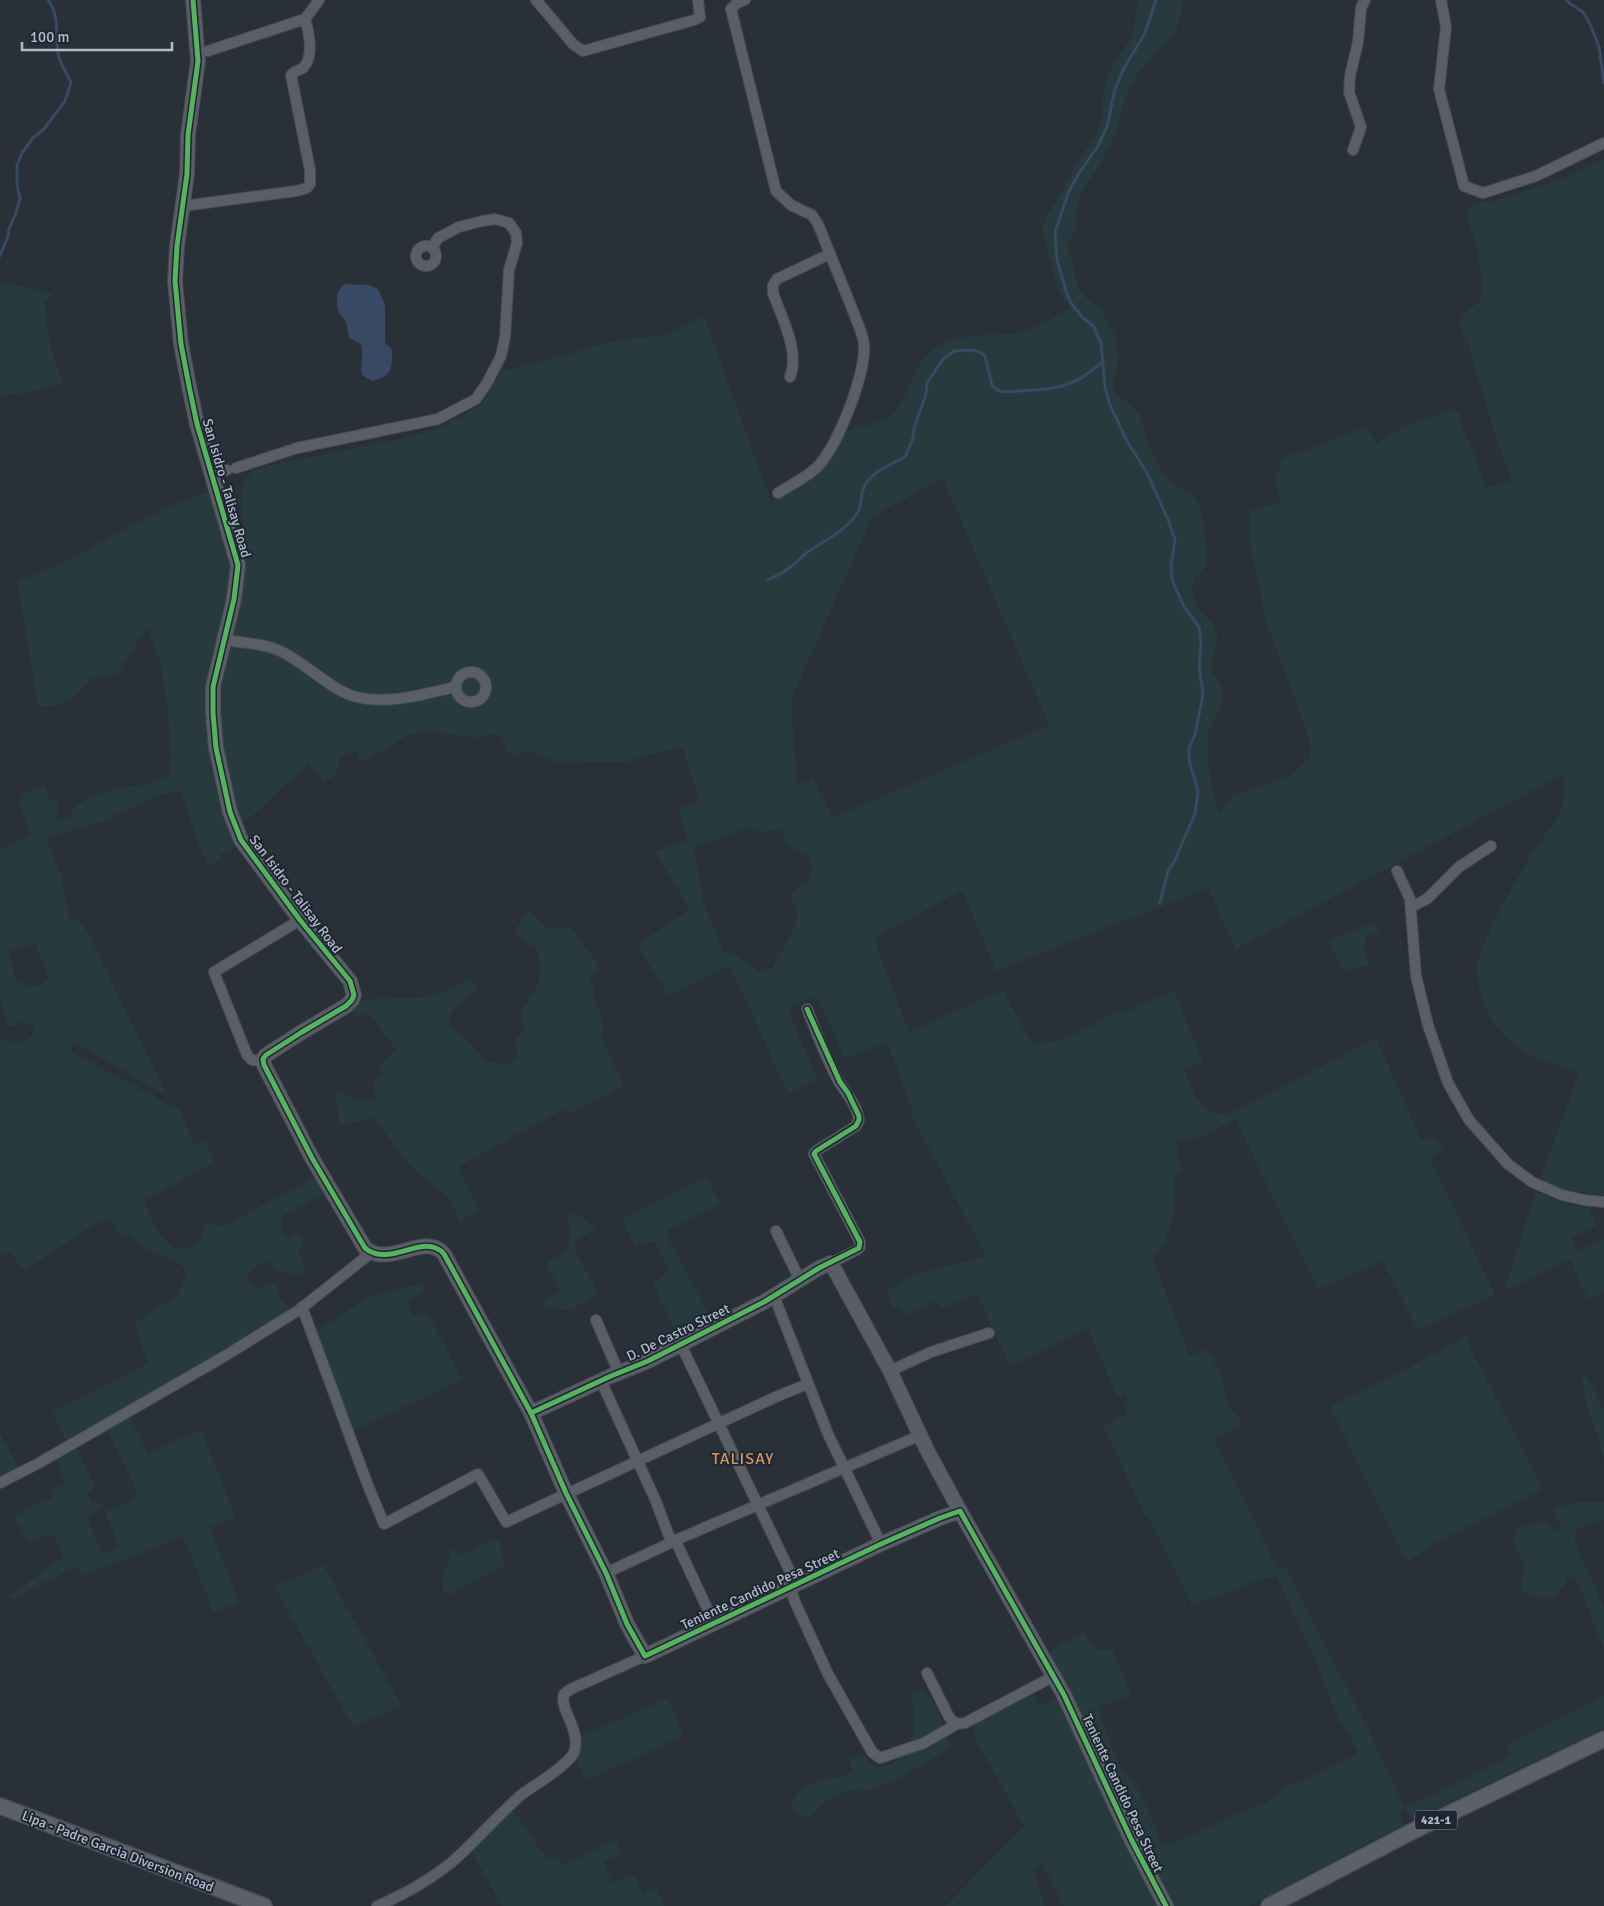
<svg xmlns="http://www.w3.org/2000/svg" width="1604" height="1906" viewBox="0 0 1604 1906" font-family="Signika,sans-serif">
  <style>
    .green { fill: #273a3e; fill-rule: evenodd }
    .water { fill: #384963 }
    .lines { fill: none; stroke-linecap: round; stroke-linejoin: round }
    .stream { stroke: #384963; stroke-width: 3 }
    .street-casing { stroke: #484c53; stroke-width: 12 }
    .secondary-casing { stroke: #484c53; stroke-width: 16 }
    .primary-casing { stroke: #484c55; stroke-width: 18 }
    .street { stroke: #5a5e66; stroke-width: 10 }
    .secondary { stroke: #595d64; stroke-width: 14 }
    .primary { stroke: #5c6168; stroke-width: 15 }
    .cycleway-casing { stroke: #1d2633; stroke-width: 8 }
    .cycleway { stroke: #56b35d; stroke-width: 5 }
    .labels { text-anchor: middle; stroke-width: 4; stroke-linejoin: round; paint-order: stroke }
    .shield { fill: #1d2633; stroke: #878f9c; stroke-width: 1 }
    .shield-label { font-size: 12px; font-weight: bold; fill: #b4bcc9 }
    .street-label { font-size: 14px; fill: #b4bcc9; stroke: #1d2633 }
    .quarter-label { font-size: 16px; letter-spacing: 1px; fill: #d59563; stroke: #1d2633 }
  </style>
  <rect width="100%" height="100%" fill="#2a3038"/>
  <g class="green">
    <path d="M1139 0H1182V8L1177 29 1143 67 1129 87 1111 146 1081 194 1076 212 1077 227 1066 246 1073 260 1074 271 1078 288 1087 299 1100 307 1115 336 1118 358 1113 389C1119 399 1131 402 1138 412 1141 417 1142 425 1144 430 1149 448 1157 467 1170 481 1177 490 1191 488 1197 500 1202 508 1210 555 1206 564 1200 577 1191 575 1193 594 1194 611 1210 615 1215 628 1222 648 1211 651 1211 665 1211 668 1213 673 1213 676 1237 692 1211 717 1208 736 1206 754 1212 797 1220 812L1233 796 1291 776 1310 757 1309 738 1266 621 1250 543 1249 511 1281 502 1274 475 1280 470V461L1294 452 1298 454 1366 426 1376 444 1403 427 1454 410 1459 411 1460 422 1477 461 1485 488 1512 480 1497 441 1467 340 1462 333 1459 323 1463 316 1479 301 1483 287 1477 249 1466 215 1470 206 1473 204 1494 201 1564 178 1604 158V1195L1564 1190 1540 1180 1579 1072C1561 1066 1542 1061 1525 1052 1496 1035 1476 1001 1477 967 1478 944 1521 871 1535 849 1556 817 1567 816 1564 774L1236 949 1208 888 996 971 962 890 876 937 877 948 909 1032 1003 990 1027 1035 1034 1045 1064 1039 1113 1014 1129 1010 1174 991 1203 1062 1184 1069C1196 1095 1200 1120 1234 1112L1376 1038 1422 1141 1431 1136 1444 1150 1430 1158 1495 1295 1418 1330 1383 1261 1318 1289 1235 1119 1204 1136 1176 1141 1181 1173 1175 1175V1209L1172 1221 1166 1240 1153 1259 1190 1357 1207 1349C1213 1360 1221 1372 1224 1384 1226 1390 1225 1397 1228 1403 1232 1412 1240 1415 1243 1425L1214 1439 1277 1568 1285 1567 1368 1729 1405 1808 1511 1756 1506 1745 1604 1695V1728L1418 1817 1411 1818 1405 1808 1398 1812 1403 1824 1249 1906H1172L1116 1792 1050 1653 1051 1650 1084 1632 1094 1650 1112 1649 1131 1695 1098 1707 1109 1739 1124 1774 1131 1778 1137 1788 1150 1814 1161 1843 1165 1846 1169 1845 1260 1804 1263 1805 1280 1794 1285 1786 1301 1782 1356 1755 1358 1751 1337 1716 1315 1659 1276 1576 1266 1578 1190 1606 1191 1602 1153 1526 1145 1515 1103 1426 1127 1413 1124 1404 1129 1401 1125 1393 1117 1397 1088 1328 1010 1366 977 1294 941 1308 937 1301 904 1316 900 1307 893 1309 886 1291 915 1275 986 1256 910 1112 913 1111 887 1042 845 1058 819 1000 812 998 791 1007 789 1014 818 1080 788 1093 730 966 668 996 637 944 690 910 655 851 687 840 681 820 680 808 696 803 699 798 682 747 644 756 630 761 619 762 553 761 529 751 513 756 506 751 502 737 489 734 474 738 429 731 410 734 367 760H360L356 751C338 756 341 758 336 774L324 783 309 763 250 818 238 825 224 771 218 697 225 659 229 649 239 612 245 573V554L241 541 243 523 241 502 243 488 251 472 255 469 408 437 437 429 473 410 483 402 502 371 580 351 584 348 634 338 663 336 704 316 771 502C790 492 811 482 824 466 830 459 840 437 845 433 858 424 881 426 894 413 912 393 913 362 936 347 961 331 990 337 1018 333 1031 331 1056 316 1070 309L1059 291 1042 231 1046 216 1054 205 1082 155 1096 135 1102 119 1103 96 1109 73 1132 35ZM943 478 1049 725 833 818 813 779 797 786 791 699 872 517ZM749 828 759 832 779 830 785 837 788 846 808 855 812 864 810 882 798 888 790 896 795 905 798 916 792 932 772 968 759 972 739 957 724 952 704 904 693 846 703 844Z"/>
    <path d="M6 282 55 294 45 302C45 331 52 355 63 382L34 391 0 396V285Z"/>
    <path d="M210 492 235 566 208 688 240 845 220 855 222 860 208 865 198 844 181 792 177 790 151 798 134 807 103 821 45 838 62 876 64 895 69 905 66 910 71 920 77 918 88 933 166 1093 163 1094 74 1042 71 1048 72 1052 77 1055 152 1095 169 1106 179 1108 194 1144H197L205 1141 214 1163 144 1200C152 1217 161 1251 185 1249 190 1249 195 1246 198 1241 202 1236 204 1229 206 1223L220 1226 229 1223 316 1177 326 1193 284 1215 280 1226 287 1239 298 1233 303 1246 299 1248 298 1252 306 1270 296 1275 292 1273 278 1272 269 1262C257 1262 252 1271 246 1280L255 1288 264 1287 275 1282 280 1299 290 1310 245 1339 67 1442 52 1412 148 1364 134 1323 177 1296 187 1273C175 1253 162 1259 146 1248 141 1245 136 1239 131 1234L121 1238 110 1217 89 1228 25 1271 8 1251 0 1255V1038C5 1042 6 1041 12 1041 23 1042 33 1041 34 1028L31 1025 20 1022 13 1027 8 1025 0 996V849L30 836 21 808 20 801 24 794 45 784 49 799 58 803 59 810 56 819 59 821 70 816 75 806 95 795 116 789 146 784 171 775 168 707 160 662 147 628 117 674C111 675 103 675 97 677 90 679 86 685 82 690 69 703 55 707 38 707L17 582C37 573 59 566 78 555 121 532 162 505 210 492ZM35 943 49 978C41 989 24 987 15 979L9 951Z"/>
    <path d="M530 910C537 917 545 930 556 929 562 928 566 926 572 928L597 963 599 970 589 979 596 990 592 992 603 1022 602 1040 624 1086 570 1114 566 1108 458 1167 480 1210 460 1221 449 1198 410 1166 374 1118 341 1126 336 1104V1094L343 1092 355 1100 376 1101 372 1083 384 1074 378 1066 396 1050 380 1029 371 1015 368 1013 359 1018 354 1016 351 1008 359 1001 362 1000C400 996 439 1005 470 977L475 983 476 989 463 999 451 1013 450 1026 472 1044 486 1062 512 1064 518 1056 515 1039 525 1031C524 1027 521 1023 521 1019 520 1007 534 995 538 983 542 972 540 958 537 948L525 942 514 931Z"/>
    <polygon points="1375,922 1379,932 1366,937 1363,949 1370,965 1343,970 1328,940"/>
    <polygon points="705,1177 721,1203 665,1232 713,1322 680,1340 653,1283 669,1271 655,1241 635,1246 622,1219"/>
    <polygon points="1536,1192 1563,1203 1589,1208 1597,1225 1571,1238 1578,1252 1604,1239 1604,1292 1588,1299 1569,1259 1504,1291"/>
    <polygon points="566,1214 582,1216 596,1229 575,1241 575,1250 599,1294 569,1311 544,1306 542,1302 561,1291 546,1263 566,1252 570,1229"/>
    <polygon points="423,1284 426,1290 407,1301 413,1317 427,1312 462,1380 353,1431 317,1330 368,1298 395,1289"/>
    <polygon points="1466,1336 1472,1351 1543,1489 1433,1544 1408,1562 1403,1556 1330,1406 1403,1371"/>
    <polygon points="1582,1375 1586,1376 1597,1395 1599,1403 1604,1409 1604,1465 1600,1442 1587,1407 1581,1378"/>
    <path d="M129 1416 148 1454 201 1429 236 1518 210 1527 239 1602 214 1613 183 1536 82 1576 77 1566 12 1599 10 1595 61 1559C65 1550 58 1544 53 1536 44 1534 37 1540 28 1541L14 1516 40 1502 53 1498 50 1491 66 1484 57 1460 77 1448 95 1487 88 1494 92 1504 98 1502 101 1508 89 1515 88 1520 102 1554 119 1547 105 1512 132 1501 136 1497V1490L107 1429Z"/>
    <polygon points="0,1433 19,1468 0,1478"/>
    <path d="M1581 1502H1604V1520L1584 1526 1576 1530 1575 1543 1604 1607V1649L1578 1583 1572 1577H1567C1560 1602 1546 1600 1525 1594 1519 1583 1520 1578 1526 1568 1519 1551 1508 1548 1518 1528L1533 1525 1543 1521 1560 1531 1562 1529 1553 1510 1564 1505Z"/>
    <path d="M496 1537 503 1549 499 1551 506 1565 450 1594H445C436 1578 450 1567 450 1551L456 1550 460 1556Z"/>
    <polygon points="323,1565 402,1706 353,1727 275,1587"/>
    <path d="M922 1691C932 1696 940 1714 943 1725L918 1748 921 1751 928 1749 947 1737 951 1744 946 1751 891 1782 868 1790 855 1789 841 1794 826 1801 810 1816 800 1817 793 1812C787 1783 827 1779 847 1776L852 1770 850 1760 852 1758 864 1756 870 1764 879 1768 895 1763 907 1754 914 1728V1702L911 1698 912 1694Z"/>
    <polygon points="1032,1691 1040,1706 1059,1696 1130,1852 1158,1906 1064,1906 1042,1862 1034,1870 1045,1906 946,1906 1024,1826 975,1738 973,1729 975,1723"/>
    <polygon points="667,1698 684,1736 586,1780 575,1758 580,1737"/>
    <polygon points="513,1810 548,1860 557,1855 563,1865 616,1839 623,1853 603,1862 612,1883 634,1874 643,1893 656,1887 665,1906 502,1906 472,1852"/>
  </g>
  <path class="water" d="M344 284 369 285 378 289 385 305V343L392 349C392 370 393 375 372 381L362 375C360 364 364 355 361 344L349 338 346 321 339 313 337 305V294Z"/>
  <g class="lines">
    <g class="stream">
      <polyline points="1156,0 1145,33 1123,70 1115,89 1107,127 1098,146 1079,173 1069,191 1055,232 1057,260 1066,291 1071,303 1082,317 1093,326 1101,343 1105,387 1110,405 1127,441 1147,473 1169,522 1175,540 1171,566 1172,580 1184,607 1199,627 1201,642 1199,666 1203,694 1195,735 1189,748 1189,760 1198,791 1195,814 1175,860 1168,871 1160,903"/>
      <polyline points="1567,0 1569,3 1583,12 1590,24 1599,47 1604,83"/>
      <path d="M0 256 8 236 9 229 16 213 20 198 17 185V165L22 153 33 138 44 129 65 101 71 82C66 72 59 63 58 53 55 34 60 16 48 0"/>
      <path d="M768 580C776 576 785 572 792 566 797 562 801 557 806 553 824 541 846 531 858 512 862 505 860 497 863 490 868 473 890 465 905 457L913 438 914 428 926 394 927 383 943 359 954 351 971 350 980 352 985 356 992 385 997 390 1005 392 1048 389 1063 386 1080 379 1103 362"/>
    </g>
    <g class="street-casing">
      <g id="street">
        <polyline points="536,0 573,44 583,51 694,20 700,17 698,0"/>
        <path d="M745 0 737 3 731 9 776 191 791 205 812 215 818 224C829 251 840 278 851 306 855 318 863 332 864 345 866 374 837 449 816 468 805 478 791 485 778 493"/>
        <polyline points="1441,0 1446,27 1439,89 1464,186 1483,193 1536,176 1604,143"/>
        <polyline points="305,19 319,0"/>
        <polyline points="1353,150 1361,127 1349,92 1350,76 1358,42 1361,8 1365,0"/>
        <path d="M183 206 296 191 307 188 310 184V170L291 75C295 70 300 71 304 67 314 56 309 31 305 19L208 51"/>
        <circle cx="426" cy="256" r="10"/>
        <path d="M790 377C800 352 782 318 773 293V285L777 279 830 254"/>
        <polyline points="236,468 297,448 438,419 476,399 487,383 501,356 505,337 509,270 517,243 516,233 509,223 495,219 482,221 459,227 438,238 432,248"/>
        <polyline points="211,474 227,470"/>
        <path d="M225 640C242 643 262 643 278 650 304 661 331 691 357 697 389 705 424 694 455 687"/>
        <circle cx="471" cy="687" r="15"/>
        <polyline points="1397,871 1410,899 1416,976 1428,1025 1448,1083 1469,1120 1508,1164 1532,1182 1562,1195 1584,1200 1604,1202"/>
        <polyline points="1411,907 1427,899 1459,867 1491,846"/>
        <path d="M807 1009C817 1033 826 1059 839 1082 847 1094 857 1106 859 1120L856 1126 816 1151 814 1154 860 1242V1247L857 1250 831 1263"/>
        <polyline points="263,1061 252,1060 247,1055 214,972 300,920"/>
        <polyline points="776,1231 800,1280"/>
        <polyline points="774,1296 828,1434 881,1544"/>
        <polyline points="302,1307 367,1483 384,1524 478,1474 506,1522 780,1395 808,1384"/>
        <polyline points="596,1320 619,1373"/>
        <polyline points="681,1345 796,1584"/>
        <polyline points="890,1371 931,1352 989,1333"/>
        <polyline points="601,1381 655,1499 669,1536 678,1546 714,1623"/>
        <polyline points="0,1483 39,1463 225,1356 299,1310 371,1253"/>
        <polyline points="606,1573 683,1537 921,1435"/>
        <polyline points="790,1587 795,1602 828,1674 872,1752 880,1758 924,1743 957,1724"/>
        <path d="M927 1673 948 1715C952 1722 957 1725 965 1723L1054 1676"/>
        <path d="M377 1906C403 1895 430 1880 452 1862 476 1841 497 1816 521 1795 534 1785 568 1766 574 1752 582 1731 558 1707 564 1694L571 1689 645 1656"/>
      </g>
    </g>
    <g class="secondary-casing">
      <g id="secondary">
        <path d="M193 0 198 61 188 135 187 174 177 246 175 281 181 344 189 386 197 424 238 565 234 599 213 687V713L216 748 230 812 241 840 300 920 350 981 354 995 352 1000 346 1006 302 1032 266 1055 263 1059 264 1065 312 1158 365 1248C390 1269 424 1231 444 1254L531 1413 566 1493 606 1573 627 1624 645 1656 881 1544 940 1518 960 1511 1064 1695 1132 1841 1166 1906"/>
        <polyline points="531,1413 611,1376 648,1361 764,1302 819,1268 831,1263 890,1371 927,1450 960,1511"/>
      </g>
    </g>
    <g class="primary-casing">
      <g id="primary">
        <polyline points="0,1806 264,1906"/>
        <polyline points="1269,1906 1411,1832 1604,1739"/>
      </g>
    </g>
    <use href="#street" class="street"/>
    <use href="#secondary" class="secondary"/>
    <use href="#primary" class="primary"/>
    <g class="cycleway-casing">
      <g id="cycleway">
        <path d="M193 0 198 61 188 135 187 174 177 246 175 281 181 344 189 386 197 424 238 565 234 599 213 687V713L216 748 230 812 241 840 300 920 350 981 354 995 352 1000 346 1006 302 1032 266 1055 263 1059 264 1065 312 1158 365 1248C390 1269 424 1231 444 1254L531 1413 566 1493 606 1573 627 1624 645 1656 881 1544 940 1518 960 1511 1064 1695 1132 1841 1166 1906"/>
        <polyline points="531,1413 611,1376 648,1361 764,1302 819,1268 859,1248 860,1242 814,1154 816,1151 856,1126 859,1120 859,1116 848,1093 840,1082 807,1009"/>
      </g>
    </g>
    <use href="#cycleway" class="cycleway"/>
  </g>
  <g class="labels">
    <rect class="shield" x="1415" y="1810.5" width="42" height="19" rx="4"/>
    <g class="shield-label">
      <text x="1436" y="1824">421-1</text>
    </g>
    <g class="street-label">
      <text transform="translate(227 488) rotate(74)" y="5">San Isidro - Talisay Road</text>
      <text transform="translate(296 894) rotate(53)" y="5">San Isidro - Talisay Road</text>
      <text transform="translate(678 1332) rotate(-26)" y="5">D. De Castro Street</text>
      <text transform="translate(760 1589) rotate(-25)" y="5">Teniente Candido Pesa Street</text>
      <text transform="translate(1123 1793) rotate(65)" y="5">Teniente Candido Pesa Street</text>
      <text transform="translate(118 1851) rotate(21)" y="5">Lipa - Padre Garcia Diversion Road</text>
    </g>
    <g class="quarter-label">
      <text x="743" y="1464">TALISAY</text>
    </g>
  </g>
  <path d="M22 42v8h150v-8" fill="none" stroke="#b4bcc9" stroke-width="2.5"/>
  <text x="30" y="42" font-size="15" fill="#b4bcc9" stroke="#1d2633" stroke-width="4" paint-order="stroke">100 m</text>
</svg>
